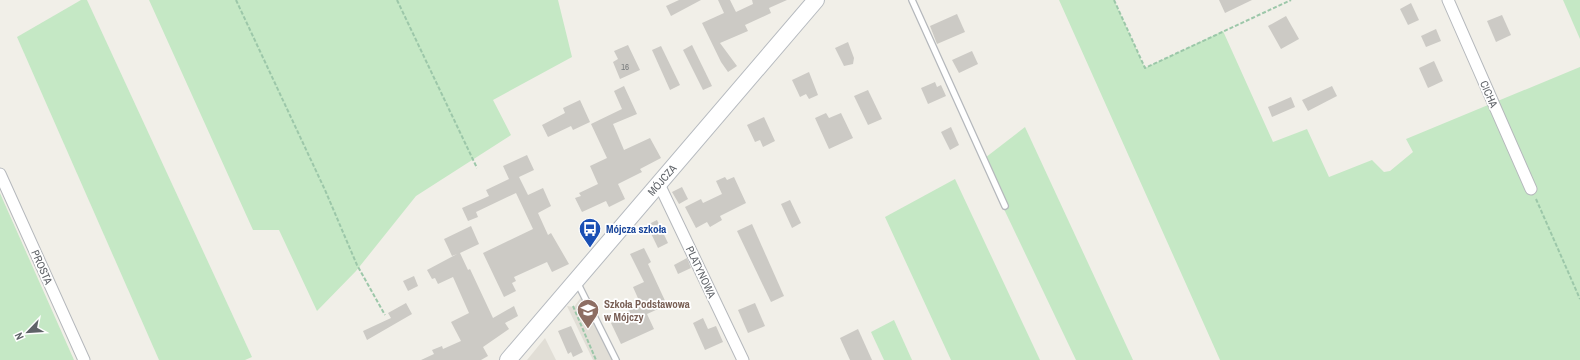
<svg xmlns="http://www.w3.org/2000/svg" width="1580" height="360" viewBox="0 0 1580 360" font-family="'Archivo Narrow',sans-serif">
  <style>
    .education { fill: #e1ded6 }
    .green { fill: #c5e8c5 }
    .building { fill: #cccac5 }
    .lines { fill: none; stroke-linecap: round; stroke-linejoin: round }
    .lane-casing { stroke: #b5b8bc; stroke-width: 8 }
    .street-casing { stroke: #b5b8bc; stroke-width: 13 }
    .secondary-casing { stroke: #b6babf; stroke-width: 18 }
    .path { stroke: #9cc7a9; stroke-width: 2; stroke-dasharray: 4 2; stroke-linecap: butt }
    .lane { stroke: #fff; stroke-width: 5.5 }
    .street { stroke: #fff; stroke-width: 11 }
    .secondary { stroke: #fff; stroke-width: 16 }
    .labels { text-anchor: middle; stroke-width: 3.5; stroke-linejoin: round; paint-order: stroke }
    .number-label { font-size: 9px; fill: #7a7d7f }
    .street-label { font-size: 11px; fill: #5f6368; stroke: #fff }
    .transit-label { font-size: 11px; font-weight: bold; fill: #164399; stroke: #fff; text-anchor: start }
    .education-label { font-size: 11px; font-weight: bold; fill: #785e54; stroke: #fff; text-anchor: start }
  </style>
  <rect width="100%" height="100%" fill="#f1efe8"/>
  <g class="education">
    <polygon points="582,296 612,360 593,360 567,306 574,307"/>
    <polygon points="545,338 556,360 527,360"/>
  </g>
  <g class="green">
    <polygon points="81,0 87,0 252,357 245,360 159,360 17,37"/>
    <polygon points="149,0 558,0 572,57 493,100 511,135 416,196 356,271 317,311 279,230 253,230"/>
    <polygon points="1059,0 1114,0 1145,68 1223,31 1273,142 1307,129 1329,177 1372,160 1384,172 1390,171 1413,152 1406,139 1580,67 1580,360 1220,360"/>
    <polygon points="1563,0 1580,0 1580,39"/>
    <polygon points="1025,127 1133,360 1076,360 981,161"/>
    <polygon points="955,179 1040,360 951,360 885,217"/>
    <polygon points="0,193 3,200 74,360 0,360"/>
    <polygon points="894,320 912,360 884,360 871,332"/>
  </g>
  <g class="building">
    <polygon points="679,0 701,0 671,16 666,6"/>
    <polygon points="718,0 730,0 736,12 753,4 752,0 787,0 769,8 771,13 745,25 748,31 720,43 737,66 728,72 721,62 702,23 724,13"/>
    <polygon points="1219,0 1252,0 1225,13"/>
    <polygon points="1411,3 1419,20 1408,25 1400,9"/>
    <polygon points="957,14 965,32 937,44 930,26"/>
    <polygon points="1502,15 1511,35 1496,42 1487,21"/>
    <polygon points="1286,16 1299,39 1281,49 1268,26"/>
    <polygon points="1436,29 1441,41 1426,47 1421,36"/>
    <polygon points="848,42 854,58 853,64 844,66 835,48"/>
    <polygon points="628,45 640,70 620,79 613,62 618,59 614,51"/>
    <polygon points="692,45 712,86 703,90 683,50"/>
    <polygon points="661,46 680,85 670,90 652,50"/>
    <polygon points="972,51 978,64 959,73 952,60"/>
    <polygon points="1434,61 1443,81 1428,88 1419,68"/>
    <polygon points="809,72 818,95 809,99 806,94 800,97 792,80"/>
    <polygon points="935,82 937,87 941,85 946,96 928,104 921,88"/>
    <polygon points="624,86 637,114 613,124 624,150 650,138 661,158 640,169 642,172 618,184 625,199 609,207 606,201 582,212 575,198 581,196 579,193 598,184 590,166 607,158 591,124 622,109 614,91"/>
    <polygon points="1332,86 1337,96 1308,111 1302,100"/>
    <polygon points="868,90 882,119 868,125 854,96"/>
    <polygon points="1291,97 1295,107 1272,117 1268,107"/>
    <polygon points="580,100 590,122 573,130 571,126 548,137 542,125 565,113 563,108"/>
    <polygon points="826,113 829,118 841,113 853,138 829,149 815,118"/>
    <polygon points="764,117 775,141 763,147 760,140 755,142 747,125"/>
    <polygon points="951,127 959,145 950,150 941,132"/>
    <polygon points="527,155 534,170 519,177 528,195 543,188 551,206 538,213 548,235 551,233 569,264 552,272 547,262 514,277 516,281 512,283 516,291 504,297 483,253 533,229 516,193 476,212 478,217 468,221 462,208 489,196 486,190 509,179 503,166"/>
    <polygon points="725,177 727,180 734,177 746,203 720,216 722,220 710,227 707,222 696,228 685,207 701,199 703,203 722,194 716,181"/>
    <polygon points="682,187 688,199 679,204 672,192"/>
    <polygon points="790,200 801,223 792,228 781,204"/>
    <polygon points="657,220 668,243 658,248 647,225"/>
    <polygon points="752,224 784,296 771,302 737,231"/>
    <polygon points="471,226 479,244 460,253 468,270 470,269 493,318 514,306 518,316 505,323 509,329 483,347 488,356 481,360 421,360 434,354 432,350 442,346 443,349 461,341 451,322 469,313 453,277 438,284 435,278 432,279 427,270 457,254 452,256 444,239"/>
    <polygon points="644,248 651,262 648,264 667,305 647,314 654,329 621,344 611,323 621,319 619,315 641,305 633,287 644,282 630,254"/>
    <polygon points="687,258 691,268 678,274 674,265"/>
    <polygon points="414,276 418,286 408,291 403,281"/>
    <polygon points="406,303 412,314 367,340 363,331 391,318 388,313"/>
    <polygon points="755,303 765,326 748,333 738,310"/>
    <polygon points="703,318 708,329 716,326 723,342 705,350 693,323"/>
    <polygon points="571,326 583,352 573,357 571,352 568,354 558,331"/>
    <polygon points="858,329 872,360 850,360 840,338"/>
  </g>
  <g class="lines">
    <g class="lane-casing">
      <g id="lane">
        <polyline points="912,0 1005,206"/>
        <polyline points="577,282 616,360"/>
      </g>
    </g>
    <g class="street-casing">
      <g id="street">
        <polyline points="1448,0 1531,189"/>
        <polyline points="0,174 84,360"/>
        <polyline points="659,184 743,360"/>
      </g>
    </g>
    <g class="secondary-casing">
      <polyline id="secondary" points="508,360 816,0"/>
    </g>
    <g class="path">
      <polyline points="236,0 325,190 357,265 385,315"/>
      <polyline points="397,0 477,168"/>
      <polyline points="1114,0 1145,68 1291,0"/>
      <polyline points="1536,199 1580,299"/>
      <polyline points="573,306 596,360"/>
    </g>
    <use href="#lane" class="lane"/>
    <use href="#street" class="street"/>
    <use href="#secondary" class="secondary"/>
  </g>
  <defs>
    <g id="bus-pin" transform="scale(1.15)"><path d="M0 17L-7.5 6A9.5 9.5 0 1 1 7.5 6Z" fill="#1a4fb4" stroke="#fff"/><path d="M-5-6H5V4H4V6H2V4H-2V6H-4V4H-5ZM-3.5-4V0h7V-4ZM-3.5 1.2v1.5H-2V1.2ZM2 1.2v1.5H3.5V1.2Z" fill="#fff"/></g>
    <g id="school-pin" transform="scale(1.15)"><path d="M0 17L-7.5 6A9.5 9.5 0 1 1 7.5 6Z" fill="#8d6e63" stroke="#fff"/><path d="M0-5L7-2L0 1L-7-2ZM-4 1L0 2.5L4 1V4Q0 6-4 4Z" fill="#fff"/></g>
  </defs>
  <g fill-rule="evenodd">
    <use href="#bus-pin" x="590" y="229"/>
    <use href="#school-pin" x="588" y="310"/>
  </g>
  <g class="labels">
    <g class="number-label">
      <text x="625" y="70">16</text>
    </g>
    <g class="street-label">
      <text transform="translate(1489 94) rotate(66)" y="4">CICHA</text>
      <text transform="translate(662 180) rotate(-49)" y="4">MÓJCZA</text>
      <text transform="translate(42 267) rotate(66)" y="4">PROSTA</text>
      <text transform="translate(701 272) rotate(65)" y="4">PLATYNOWA</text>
    </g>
    <g class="transit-label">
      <text x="606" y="233">Mójcza szkoła</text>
    </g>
    <g class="education-label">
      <text x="604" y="308">Szkoła Podstawowa<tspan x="604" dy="13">w Mójczy</tspan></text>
    </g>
  </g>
  <g transform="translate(28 332) rotate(245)" stroke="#ffffff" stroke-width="3" paint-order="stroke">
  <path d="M0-3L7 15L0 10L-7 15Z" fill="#5f6368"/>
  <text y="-6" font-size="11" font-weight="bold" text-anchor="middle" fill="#5f6368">N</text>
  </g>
</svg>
